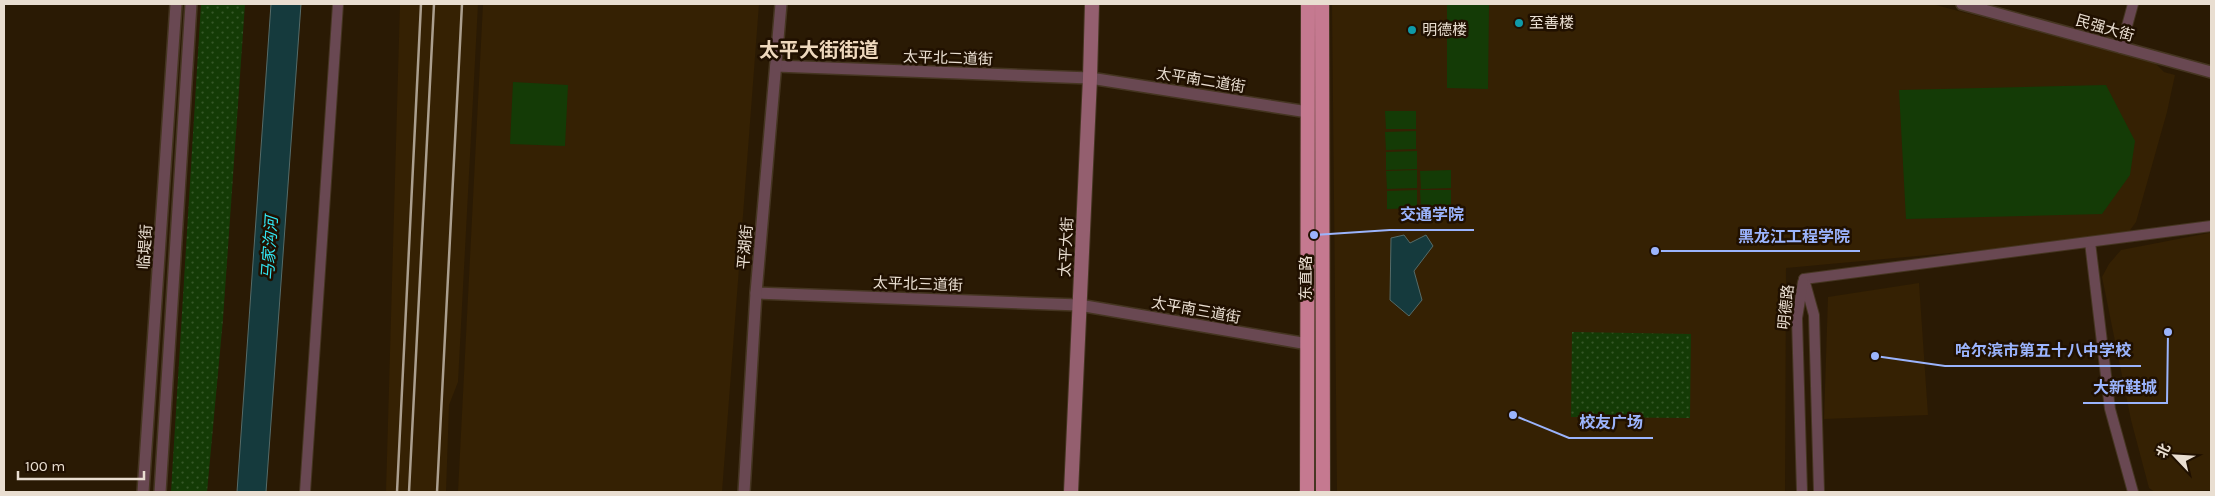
<svg xmlns="http://www.w3.org/2000/svg" width="2215" height="496" viewBox="0 0 2215 496" font-family="Karla,'Noto Sans SC',sans-serif">
  <style>
    .built { fill: #352103 }
    .park { fill: url(#park-dots) }
    .pitch { fill: #143b06 }
    .water { fill: #153a3d; stroke: #556b69 }
    .lines { fill: none; stroke-linecap: round; stroke-linejoin: round }
    .minor-casing { stroke: #453521; stroke-width: 12 }
    .tertiary-casing { stroke: #453521; stroke-width: 14 }
    .secondary-casing { stroke: #453521; stroke-width: 16 }
    .trunk-casing { stroke: #453521; stroke-width: 16 }
    .minor { stroke: #694852; stroke-width: 10 }
    .tertiary { stroke: #694852; stroke-width: 11 }
    .secondary { stroke: #945f6f; stroke-width: 14 }
    .trunk { stroke: #c57990; stroke-width: 14 }
    .rail { stroke: #ab9f8f; stroke-width: 2.5 }
    .culture-dot { fill: #0f9aa8; stroke: #201000; stroke-width: 2 }
    .labels { text-anchor: middle; stroke-width: 5; stroke-linejoin: round; paint-order: stroke }
    .poi-label { font-size: 15px; fill: #e9ded1; stroke: #201000; text-anchor: start }
    .street-label { font-size: 15px; fill: #e9ded1; stroke: #201000 }
    .water-label { font-size: 16px; font-style: italic; fill: #32e7f3; stroke: #201000 }
    .district-label { font-size: 20px; font-weight: bold; fill: #eed8bd; stroke: #201000 }
    .leader { fill: none; stroke: #9bb4fd; stroke-width: 2 }
    .callout-dot { fill: #9bb4fd; stroke: #201000; stroke-width: 2 }
    .callout-label { font-size: 16px; text-anchor: middle; font-weight: bold; fill: #9bb4fd; stroke: #201000; stroke-width: 5; stroke-linejoin: round; paint-order: stroke }
  </style>
  <defs>
    <pattern id="park-dots" width="8" height="8" patternUnits="userSpaceOnUse" patternTransform="scale(1.25)"><rect width="8" height="8" fill="#143b06"/><path d="M2 2h.1M6 6h.1" fill="none" stroke="#365729" stroke-width="1.8" stroke-linecap="round"/></pattern>
  </defs>
  <rect width="100%" height="100%" fill="#2a1a04"/>
  <g class="built">
    <polygon points="400,4 478,4 458,382 449,405 446,492 386,492"/>
    <polygon points="483,4 759,4 722,492 458,492"/>
    <polygon points="1332,4 1932,4 2154,62 2164,72 2175,75 2167,112 2136,222 2125,237 1786,268 1785,492 1337,492"/>
    <polygon points="2209,233 2211,233 2211,490 2155,492 2149,488 2131,420 2102,277 2109,264 2121,250"/>
    <polygon points="1919,283 1928,415 1824,419 1828,297"/>
  </g>
  <g class="park">
    <polygon points="201,4 245,4 223,319 207,492 171,492"/>
    <polygon points="1572,332 1691,334 1690,418 1571,417"/>
  </g>
  <g class="pitch">
    <polygon points="1447,4 1489,4 1488,89 1447,88"/>
    <polygon points="513,82 568,85 565,146 510,144"/>
    <polygon points="2106,85 2135,141 2130,175 2102,214 1906,219 1899,90"/>
    <polygon points="1385,111 1416,111 1416,129 1386,129"/>
    <polygon points="1416,131 1416,149 1386,150 1385,132"/>
    <polygon points="1417,151 1417,169 1386,170 1386,152"/>
    <polygon points="1417,170 1417,188 1387,189 1386,171"/>
    <polygon points="1451,170 1451,188 1421,189 1420,171"/>
    <polygon points="1417,190 1417,208 1387,209 1387,191"/>
    <polygon points="1420,190 1451,190 1451,208 1421,208"/>
  </g>
  <g class="water">
    <polygon points="271,4 301,4 266,492 237,492"/>
    <polygon points="1404,235 1410,243 1426,235 1433,246 1414,271 1422,300 1409,316 1390,300 1391,238"/>
  </g>
  <g class="lines">
    <g class="minor-casing">
      <g id="minor">
        <polyline points="2121,48 2133,4"/>
        <polyline points="2090,242 2110,409 2133,492"/>
        <polyline points="1804,279 2211,226"/>
        <polyline points="1804,279 1814,315 1819,492"/>
        <polyline points="305,492 338,4"/>
        <polyline points="1802,492 1797,318 1803,282"/>
      </g>
    </g>
    <g class="tertiary-casing">
      <g id="tertiary">
        <polyline points="1962,4 2211,72"/>
        <polyline points="776,66 1090,78 1308,112"/>
        <polyline points="756,293 1079,305 1308,344"/>
        <polyline points="143,492 176,4"/>
        <polyline points="160,492 191,4"/>
        <polyline points="744,492 756,293 781,4"/>
      </g>
    </g>
    <g class="secondary-casing">
      <polyline id="secondary" points="1071,492 1090,78 1092,4"/>
    </g>
    <g class="trunk-casing">
      <g id="trunk">
        <polyline points="1322,4 1323,492"/>
        <polyline points="1307,492 1308,4"/>
      </g>
    </g>
    <use href="#minor" class="minor"/>
    <use href="#tertiary" class="tertiary"/>
    <use href="#secondary" class="secondary"/>
    <use href="#trunk" class="trunk"/>
    <g class="rail">
      <polyline points="397,492 421,4"/>
      <polyline points="409,492 434,4"/>
      <polyline points="437,492 462,4"/>
    </g>
  </g>
  <g class="culture-dot">
    <circle cx="1519" cy="23" r="5"/>
    <circle cx="1412" cy="30" r="5"/>
  </g>
  <g class="labels">
    <g class="poi-label">
      <text x="1529" y="28">至善楼</text>
      <text x="1422" y="35">明德楼</text>
    </g>
    <g class="street-label">
      <text transform="translate(2105 28) rotate(16)" y="5">民强大街</text>
      <text transform="translate(948 58) rotate(2)" y="5">太平北二道街</text>
      <text transform="translate(1201 80) rotate(9)" y="5">太平南二道街</text>
      <text transform="translate(145 247) rotate(-86)" y="5">临堤街</text>
      <text transform="translate(745 247) rotate(-85)" y="5">平湖街</text>
      <text transform="translate(1066 247) rotate(-87)" y="5">太平大街</text>
      <text transform="translate(1306 278) rotate(-90)" y="5">东直路</text>
      <text transform="translate(918 284) rotate(2)" y="5">太平北三道街</text>
      <text transform="translate(1786 307) rotate(-84)" y="5">明德路</text>
      <text transform="translate(1196 310) rotate(10)" y="5">太平南三道街</text>
    </g>
    <g class="water-label">
      <text transform="translate(269 248) rotate(-86)" y="6">马家沟河</text>
    </g>
    <g class="district-label">
      <text x="819" y="57">太平大街街道</text>
    </g>
  </g>
  <path class="leader" d="M1314 235L1390 230H1474M1655 251L1728 251H1860M1875 356L1945 366H2141M2168 332L2167 403H2083M1513 415L1569 438H1653"/>
  <g class="callout-dot">
    <circle cx="1314" cy="235" r="5"/>
    <circle cx="1655" cy="251" r="5"/>
    <circle cx="1875" cy="356" r="5"/>
    <circle cx="2168" cy="332" r="5"/>
    <circle cx="1513" cy="415" r="5"/>
  </g>
  <g class="callout-label">
    <text x="1432" y="220">交通学院</text>
    <text x="1794" y="242">黑龙江工程学院</text>
    <text x="2043" y="356">哈尔滨市第五十八中学校</text>
    <text x="2125" y="393">大新鞋城</text>
    <text x="1611" y="428">校友广场</text>
  </g>
  <rect width="2215" height="496" fill="none" stroke="#e9ded1" stroke-width="10"/>
  <g transform="translate(2175 456) rotate(295)" stroke="#201000" stroke-width="4" paint-order="stroke">
  <path d="M0-4L9 19L0 12L-9 19Z" fill="#e9ded1"/>
  <text y="-8" font-size="14" font-weight="bold" text-anchor="middle" fill="#e9ded1">北</text>
  </g>
  <path d="M18 471v8h126v-8" fill="none" stroke="#e9ded1" stroke-width="2.5"/>
  <text x="25" y="471" font-size="15" fill="#e9ded1" stroke="#201000" stroke-width="4" paint-order="stroke">100 m</text>
</svg>
